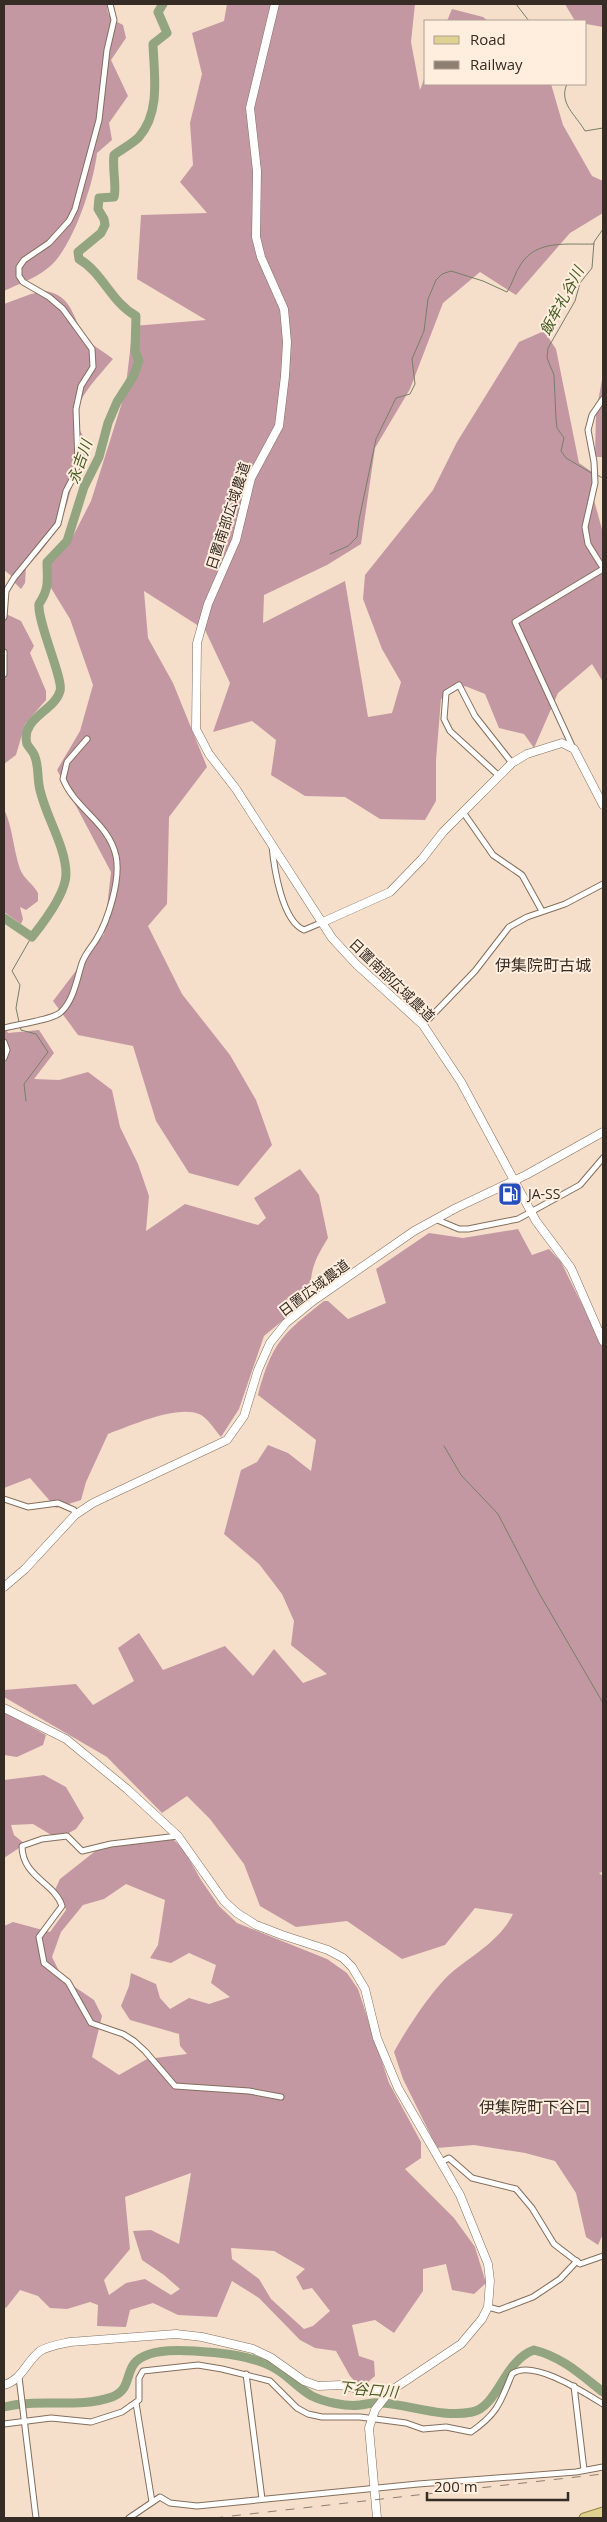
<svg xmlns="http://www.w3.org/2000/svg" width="607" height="2522" viewBox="0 0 607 2522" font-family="'Open Sans','Noto Sans JP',sans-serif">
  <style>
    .forest { fill: #c498a3; fill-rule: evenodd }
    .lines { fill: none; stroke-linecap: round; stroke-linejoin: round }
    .stream { stroke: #768065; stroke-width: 1 }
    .river { stroke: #92a480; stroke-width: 9 }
    .street-casing { stroke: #836f5d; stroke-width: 7 }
    .secondary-casing { stroke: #836f5d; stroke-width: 9 }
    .primary-casing { stroke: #96853c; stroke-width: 11 }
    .street { stroke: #fff; stroke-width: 5 }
    .secondary { stroke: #fff; stroke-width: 8 }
    .primary { stroke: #dfd291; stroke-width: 9 }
    .rail { stroke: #8d7f72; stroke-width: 1; stroke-dasharray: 9 9; stroke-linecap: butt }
    .labels { text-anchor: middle; stroke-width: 4; stroke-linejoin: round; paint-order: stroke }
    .street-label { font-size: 14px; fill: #352d25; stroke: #ffeddd }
    .poi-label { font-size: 14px; fill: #352d25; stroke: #ffeddd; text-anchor: start }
    .water-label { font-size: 15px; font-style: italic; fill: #455d26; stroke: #ffeddd }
    .quarter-label { font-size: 16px; fill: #352d25; stroke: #ffeddd }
  </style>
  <rect width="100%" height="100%" fill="#f5dfcb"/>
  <g class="forest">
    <path d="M4 4H108C105 16 114 20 123 25L126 38 111 60 128 96 109 123 112 140 97 153C94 183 72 250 48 268 35 279 18 284 4 291Z"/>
    <polygon points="227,4 415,4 411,42 420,90 426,74 426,84 551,84 563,125 592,176 603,181 603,213 570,233 516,295 480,272 443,303 410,389 375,448 361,544 327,565 264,595 263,623 345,581 368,717 392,713 401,682 382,649 363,599 365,575 433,490 457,442 519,342 544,331 556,349 579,463 592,472 594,500 603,533 603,682 592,664 558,693 534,748 524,734 499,728 485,694 465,686 441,699 436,760 436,801 425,820 380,819 345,797 305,796 271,775 276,740 252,721 213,732 230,683 205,630 144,591 148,638 173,683 207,767 169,817 167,904 148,926 182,994 230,1055 256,1100 272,1145 238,1186 189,1173 156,1121 133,1046 78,1035 53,1001 104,934 111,872 57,770 80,731 93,685 70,619 51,588 50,564 69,544 91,501 125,393 133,326 206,320 137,279 141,215 207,213 180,182 193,165 190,123 202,74 192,33 224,21"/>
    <polygon points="565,4 603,4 603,27 586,24 586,21 575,21"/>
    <polygon points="452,9 483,17 488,21 447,21"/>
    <path d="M45 291C74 295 73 322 87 340 92 345 106 353 113 359 102 372 80 395 76 412 72 428 87 435 87 447 88 461 79 469 74 481 70 489 69 499 66 507 59 529 43 552 26 567L25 583 21 589 14 582V578L4 570V304L31 294Z"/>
    <polygon points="603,374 603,457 595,457 596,413"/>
    <polygon points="4,613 21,621 34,646 30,653 46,691 46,700 25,724 16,755 4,764"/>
    <path d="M4 809C13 828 13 849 20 869 24 879 33 884 38 893V901L26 910 20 907 23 919 21 924 4 912Z"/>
    <path d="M4 1026 8 1033 39 1030 54 1053 34 1079 59 1080 88 1072 112 1090 120 1127 138 1164 149 1196 146 1231 185 1204 258 1225 266 1218 254 1198 300 1169 319 1195 328 1238C315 1259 309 1271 311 1297L264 1336 239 1409 221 1437C215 1430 207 1417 199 1414 176 1405 130 1426 108 1434L86 1482 81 1500 56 1508 30 1478 4 1488Z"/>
    <path d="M518 1229 532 1255 549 1249 561 1262 603 1347V1872L599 1873 603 1876V2234L598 2245 586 2237 576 2193 555 2161 525 2153 474 2145 437 2148 403 2079 394 2052C405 2031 433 1989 450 1974 473 1954 499 1942 513 1914L475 1908 445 1945 402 1959 347 1921 296 1927 260 1906 244 1864 210 1819 187 1796 162 1813 107 1757 4 1697V1690L76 1684 93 1705 134 1681 118 1648 139 1633 163 1670 225 1646 253 1676 274 1649 303 1683 327 1674 291 1645 294 1621 282 1594 259 1564 224 1534 241 1470 257 1462 268 1445 288 1453 311 1471 316 1440 258 1395C272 1343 282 1334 324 1301H328L348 1319 386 1303 376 1269 429 1233 463 1238Z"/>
    <polygon points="4,1712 46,1735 43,1745 17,1757 4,1755"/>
    <polygon points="44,1775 66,1787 84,1818 76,1829 58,1839 33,1824 11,1825 14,1835 25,1844 4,1858 4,1780"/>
    <path d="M141 1840H174L184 1850 201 1880 219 1906 237 1923 327 1959 347 1973 358 1989 389 2083 421 2142V2158L405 2169 454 2218 475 2247 486 2283 474 2294 452 2290 446 2264 423 2269V2291L394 2333 375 2320 352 2325 359 2356 374 2361 375 2376 361 2388 350 2376 336 2351 315 2348 300 2340 259 2298 232 2281 217 2317 178 2315 153 2303 130 2310 126 2327 97 2326 98 2305 90 2302 67 2309 50 2308 38 2296 20 2290 6 2308 4 2306V1926L13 1922 50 1932 66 1910 64 1903 53 1894 60 1879 98 1849ZM126 1884 165 1900 158 1945 150 1958 171 1963 189 1953 216 1965 211 1983 230 1997 209 2004 189 1998 170 2009 160 1998 156 1984 131 1973 129 1986 121 2006 130 2020 179 2034 180 2046 187 2054 147 2059 119 2075 92 2057 102 2016 94 2000 63 1979 52 1957 61 1932 83 1905 104 1899ZM191 2173 179 2244 151 2230 133 2231 142 2260 164 2275 180 2289 171 2295 145 2279 126 2283 109 2295 104 2280 130 2249 125 2197ZM231 2248 274 2251 305 2269 296 2277 303 2290 312 2288 330 2311 313 2326 304 2329 271 2299 259 2279 232 2259Z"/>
  </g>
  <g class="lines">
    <g class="stream">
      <polyline points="516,4 529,21"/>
      <path d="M567 84C558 103 576 115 585 131L603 128"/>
      <polyline points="593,474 566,458 561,451 564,438 557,428 556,419 554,375 547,358 548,348 575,301 580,283 592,268 594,242 603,229"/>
      <polyline points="597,475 603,478"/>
      <path d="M330 554 348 546 357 537 359 520 376 439 396 398 410 394 415 384 412 359 424 331 428 299 436 280 442 274 451 271 483 281 507 292C513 283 515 272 521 264 537 239 568 245 594 244"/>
      <polyline points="19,1022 16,1008 20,985 12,971 32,936"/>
      <polyline points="20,1025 21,1030 36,1034 48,1052 24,1084 26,1101"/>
      <polyline points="444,1446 461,1475 498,1514 539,1593 603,1703"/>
    </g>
    <g class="river">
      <path d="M4 918 32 937C44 922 66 893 66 874 66 847 46 817 40 790 37 779 39 767 35 757 34 752 29 748 27 744 20 718 55 711 60 691 64 680 37 622 39 604 50 588 47 579 47 562L67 541 84 487 99 457 108 423 117 402 133 377 139 361 135 351 136 316C111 302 103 273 79 259L78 252 101 233 105 225 104 219 98 209 99 198 114 197C117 188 112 169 114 155 122 149 132 144 139 137 161 112 154 74 153 44L167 33 158 12 163 4"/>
      <path d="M4 2407C39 2398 78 2409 112 2397 128 2391 126 2379 132 2367 144 2344 197 2351 218 2353 239 2355 265 2360 282 2373 292 2380 301 2390 312 2396 324 2402 347 2407 360 2405 368 2404 374 2402 382 2403 411 2405 443 2418 472 2412 498 2407 504 2360 534 2350 562 2357 580 2374 603 2392"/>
    </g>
    <g class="street-casing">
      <g id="street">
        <polyline points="603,399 592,415 588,430 594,462 595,483 585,527 588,544 603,568"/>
        <polyline points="4,617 6,591 14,578 58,524 66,491 74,476 78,463 76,409 81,386 93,367 92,349 63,309 49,297 23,282 19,276 19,267 24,260 49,243 69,221 75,209 99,120 107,50 114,20 110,4"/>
        <polyline points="4,652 4,674"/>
        <polyline points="573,748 515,622 603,569"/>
        <polyline points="499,776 450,731 444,719 446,693 459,685 475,716 512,763"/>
        <polyline points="463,812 493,855 522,875 542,911"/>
        <path d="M272 846C274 868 282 921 304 930L323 922"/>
        <polyline points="423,1025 475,971 509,927 527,917 565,904 603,884"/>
        <path d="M4 1028C18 1024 53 1020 61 1012 74 1000 77 978 82 963 85 954 91 948 96 940 108 921 121 879 116 856 109 823 75 809 63 779L67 762 87 739"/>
        <polyline points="4,1042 7,1050 4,1058"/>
        <polyline points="435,1219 459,1229 468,1229 518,1219 580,1185 603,1158"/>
        <polyline points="4,1499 28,1507 58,1503 74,1510 75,1515"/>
        <path d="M178 1836 111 1844 82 1851 67 1836 42 1839 22 1846C22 1877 55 1883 62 1906L39 1937 44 1963 68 1982 91 2023 123 2034 134 2041 145 2051 175 2086 249 2091 281 2097"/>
        <polyline points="441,2162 449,2158 472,2178 516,2189 532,2208 554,2244 580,2264 603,2256"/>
        <polyline points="488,2307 499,2310 533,2297 560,2279 577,2261"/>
        <polyline points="246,2374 262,2499"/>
        <polyline points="19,2377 36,2518"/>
        <polyline points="574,2386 584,2470"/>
        <polyline points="136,2403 152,2502"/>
        <path d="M4 2424 51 2418 91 2422 122 2412 139 2400V2378L143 2371 198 2365 222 2369 270 2381 297 2408 308 2414 322 2417H360L406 2423 423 2429 446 2427 471 2432C498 2413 500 2403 512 2374 532 2358 585 2393 603 2404"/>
        <polyline points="129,2518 160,2497 170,2503 197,2506 418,2484 576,2472 603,2467"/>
      </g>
    </g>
    <g class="secondary-casing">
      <g id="secondary">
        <polyline points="275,4 250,108 257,171 256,237 261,257 284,309 287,342 285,376 279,426 251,478 236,540 208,604 197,643 196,729 209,754 236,789 332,938 356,964 423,1025 461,1082 536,1221 571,1268 603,1341"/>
        <polyline points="323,922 390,892 422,859 443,832 512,763 527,754 562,743 574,749 603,805"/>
        <polyline points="4,1587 25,1569 75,1515 93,1503 227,1440 244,1416 258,1370 270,1343 286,1323 313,1301 414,1231 456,1208 526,1175 603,1132"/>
        <path d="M4 1708 66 1739 127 1789 178 1836 224 1901 237 1913 256 1925 282 1935 328 1950 343 1958 352 1967 365 1989 377 2038 398 2088 460 2195 488 2264 490 2281 488 2307 482 2319 461 2344 389 2392 363 2390 341 2385 318 2386 304 2381 270 2357 253 2349 202 2337 176 2334 70 2342C61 2344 48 2346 40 2351 26 2362 22 2380 4 2385"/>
        <polyline points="377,2518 369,2428 375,2410 389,2392"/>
      </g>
    </g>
    <g class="primary-casing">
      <polyline id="primary" points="584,2518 603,2512"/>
    </g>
    <use href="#street" class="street"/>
    <use href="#secondary" class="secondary"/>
    <use href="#primary" class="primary"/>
    <polyline class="rail" points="214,2518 603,2474"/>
  </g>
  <defs>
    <g id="fuel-square" transform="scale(1.25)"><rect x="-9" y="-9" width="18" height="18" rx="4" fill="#274ebd" stroke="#ffeddd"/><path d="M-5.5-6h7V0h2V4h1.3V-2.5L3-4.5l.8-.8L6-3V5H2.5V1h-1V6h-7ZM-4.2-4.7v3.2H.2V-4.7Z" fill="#fff"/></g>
  </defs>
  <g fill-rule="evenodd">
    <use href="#fuel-square" x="510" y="1194"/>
  </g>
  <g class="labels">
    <g class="street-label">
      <text transform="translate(228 516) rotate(-72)" y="5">日置南部広域農道</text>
      <text transform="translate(392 980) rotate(44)" y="5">日置南部広域農道</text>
      <text transform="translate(314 1288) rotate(-37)" y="5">日置広域農道</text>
    </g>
    <g class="poi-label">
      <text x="528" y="1199">JA-SS</text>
    </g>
    <g class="water-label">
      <text transform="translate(562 301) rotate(-62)" y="5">飯牟礼谷川</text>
      <text transform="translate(80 462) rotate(-71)" y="5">永吉川</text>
      <text transform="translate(368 2390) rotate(5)" y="5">下谷口川</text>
    </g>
    <g class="quarter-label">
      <text x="543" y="971">伊集院町古城</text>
      <text x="535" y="2113">伊集院町下谷口</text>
    </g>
  </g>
  <rect width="607" height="2522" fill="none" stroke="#352d25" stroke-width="10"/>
  <rect x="424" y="20" width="162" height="65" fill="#ffeddd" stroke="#aea093"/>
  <rect x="434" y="36" width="25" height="8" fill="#dfd291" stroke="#aea093"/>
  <text x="470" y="45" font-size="15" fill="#352d25">Road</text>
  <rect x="434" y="61" width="25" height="8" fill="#8d7f72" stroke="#aea093"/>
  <text x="470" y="70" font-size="15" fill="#352d25">Railway</text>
  <path d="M427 2492v8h141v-8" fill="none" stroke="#352d25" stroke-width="2.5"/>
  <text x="434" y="2492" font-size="15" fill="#352d25" stroke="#ffeddd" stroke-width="4" paint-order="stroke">200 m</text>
</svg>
